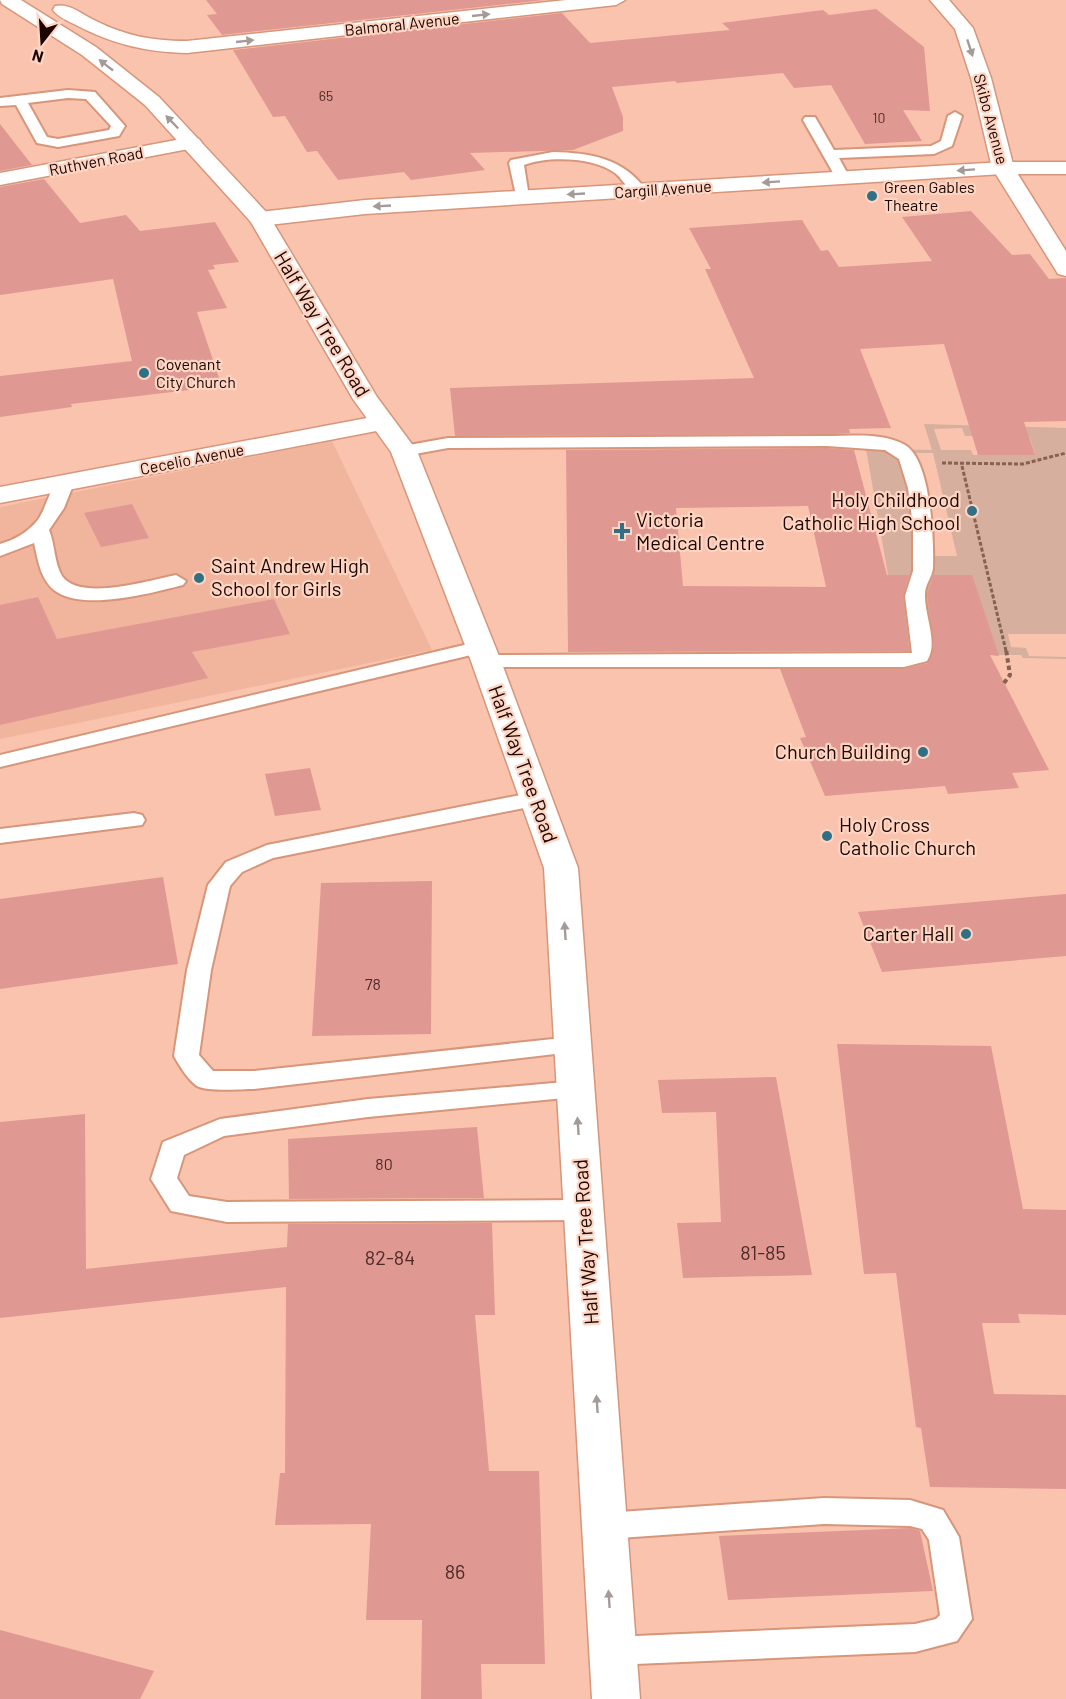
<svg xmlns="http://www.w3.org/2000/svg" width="1066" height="1699" viewBox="0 0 1066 1699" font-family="Barlow,sans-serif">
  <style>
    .built { fill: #f1b59d }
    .green { fill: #d7af9e; fill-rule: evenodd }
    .building { fill: #e09893; fill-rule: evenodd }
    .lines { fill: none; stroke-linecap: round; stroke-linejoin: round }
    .service-casing { stroke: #d7957a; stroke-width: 4 }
    .minor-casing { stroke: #d7957a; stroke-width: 3 }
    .tertiary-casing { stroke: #d7957a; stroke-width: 3 }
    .secondary-casing { stroke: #d7957a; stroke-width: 3 }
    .primary-casing { stroke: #d7957a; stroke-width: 3 }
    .path-far1 { stroke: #876154; stroke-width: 3; stroke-dasharray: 4 2; stroke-linecap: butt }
    .path { stroke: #876154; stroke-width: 4; stroke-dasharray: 4.5 3; stroke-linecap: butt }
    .service { fill: #fff; fill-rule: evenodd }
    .minor { fill: #fff; fill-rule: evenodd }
    .tertiary { fill: #fff; fill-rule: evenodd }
    .secondary { fill: #fff; fill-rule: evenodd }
    .primary { fill: #fff; fill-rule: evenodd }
    .oneway { fill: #a49b99 }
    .poi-dot { fill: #306f84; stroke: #fed4c3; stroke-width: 2 }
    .labels { text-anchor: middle; stroke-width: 4.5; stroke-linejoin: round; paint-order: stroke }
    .far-number-label { font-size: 14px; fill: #4d2a26 }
    .far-street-label { font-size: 16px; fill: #1c0601; stroke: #fed4c3 }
    .far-poi-label { font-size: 16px; fill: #1c0601; stroke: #fed4c3; text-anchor: start }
    .number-label { font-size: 16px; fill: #4d2a26 }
    .street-label { font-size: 20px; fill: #1c0601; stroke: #fed4c3 }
    .poi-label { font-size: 20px; fill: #1c0601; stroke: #fed4c3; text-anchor: end }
    .near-number-label { font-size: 20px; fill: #4d2a26 }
  </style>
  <rect width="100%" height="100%" fill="#fac3ad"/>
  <polygon class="built" points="332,441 432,650 0,739 0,507"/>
  <path class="green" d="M924 424 1066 428V634H1008L1011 647 1026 648 1029 656 1066 657V659L1023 658 1021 655H902L866 449 932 450ZM962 428 965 436H1029L1035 454 973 455 971 450H941L934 429ZM899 453H933L957 556H921Z"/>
  <g class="building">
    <polygon points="206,0 545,0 222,35 207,15 217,14"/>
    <polygon points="876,9 924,47 930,111 903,110 922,141 865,144 831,85 794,88 783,73 677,83 675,81 612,87 623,117 623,131 573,150 470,153 485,170 411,180 404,172 338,180 317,151 307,152 285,116 273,117 233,50 562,13 590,43 730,30 722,23 823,10 829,15"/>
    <polygon points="0,124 32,165 0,171"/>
    <polygon points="44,179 80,223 126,215 140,231 215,222 239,262 213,265 215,269 208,270 227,308 197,312 219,378 186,382 189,390 71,404 72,407 0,417 0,376 132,361 113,279 0,295 0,187"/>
    <polygon points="971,211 1012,255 1030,254 1049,279 1066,278 1066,421 1024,422 1035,455 978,455 944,344 860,349 891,428 849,429 850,433 836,434 455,436 450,388 754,378 705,269 711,269 689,228 802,220 821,251 828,250 839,267 932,261 902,217"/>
    <path d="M827 448 854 450 887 575H909L903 596 909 651 568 652 566 450ZM808 506 826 587 683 586 676 508Z"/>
    <polygon points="132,504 149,538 101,547 84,513"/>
    <polygon points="934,575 972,575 999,656 990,655 1049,770 1012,773 1019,788 948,794 945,786 825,796 800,738 806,737 780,669 904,669 928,663 934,646 927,594"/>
    <polygon points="38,597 57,639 274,599 290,634 192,652 208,678 0,725 0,605"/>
    <polygon points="310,768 321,810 275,816 265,774"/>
    <polygon points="163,877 178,964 0,989 0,899"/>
    <polygon points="432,881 431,1034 312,1036 321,883"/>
    <polygon points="1066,894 1066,956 882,972 858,912"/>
    <polygon points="837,1044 991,1046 1023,1209 1066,1210 1066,1315 1018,1314 1020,1323 982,1323 994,1394 1066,1395 1066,1489 930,1487 921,1428 916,1427 896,1273 864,1274"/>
    <polygon points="776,1077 812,1275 683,1278 677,1223 721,1222 716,1112 662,1113 658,1080"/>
    <polygon points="85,1114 86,1269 287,1247 288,1224 492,1223 495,1315 475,1315 489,1471 539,1471 545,1664 481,1664 482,1699 421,1699 422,1620 366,1620 371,1524 275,1525 280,1473 285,1473 286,1287 0,1318 0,1122"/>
    <polygon points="477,1127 484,1198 289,1199 288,1139"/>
    <polygon points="910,1528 920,1531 933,1591 728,1600 719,1536"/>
    <polygon points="0,1630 154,1671 140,1699 0,1699"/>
  </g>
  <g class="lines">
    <g class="service-casing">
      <g id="service">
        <path d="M68 90 95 92 125 126 119 136 58 147 37 143 16 105 0 106V98ZM68 98 86 99 111 126 109 130 58 139 47 137 28 103Z"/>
        <polygon points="955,112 962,116 952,146 934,154 839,158 850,178 843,182 836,178 803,120 805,117 815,117 834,150 931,146 941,141 948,116"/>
        <path d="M553 152C591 153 623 158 646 190L639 194C628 192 624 180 615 173 593 157 548 156 524 165L529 197 522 201 517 200 509 163 511 160Z"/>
        <path d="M827 436C851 436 883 432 905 445 931 460 934 540 933 568 932 578 925 584 925 594 924 615 939 643 927 661L904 667H486L479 665 476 661 479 657 486 655 912 653 905 596 913 571V526L908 488 899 459 885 450 827 446 448 448 404 456 395 451 398 447 448 438Z"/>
        <path d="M65 478 74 483 64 508 49 530C55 544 54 563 62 576 80 602 150 580 176 575L186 581 183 585C152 593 81 612 54 590 40 578 38 560 34 543L0 556V544C14 540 27 533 37 521 47 509 50 481 65 478Z"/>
        <polygon points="481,641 488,643 491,647 488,651 0,767 0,755"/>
        <path d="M536 792 544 794 547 799 544 804 273 858 242 872 230 886 211 970 199 1055 213 1071H254L572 1037 581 1039 584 1045 581 1051 254 1089C242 1089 207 1092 197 1086 188 1080 179 1065 174 1056L187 970 208 885 226 862 267 845Z"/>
        <polygon points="134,813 142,815 145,820 142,825 0,843 0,829"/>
        <polygon points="576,1081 585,1084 589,1090 585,1096 368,1117 224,1136 184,1155 177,1178 189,1196 227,1202 584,1200 593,1203 597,1210 593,1217 584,1220 227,1222 171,1211 151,1179 163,1142 220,1119 368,1099"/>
        <polygon points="824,1498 910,1500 943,1510 959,1537 972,1619 957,1641 915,1652 612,1665 601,1661 596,1651 601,1641 612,1637 915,1624 936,1619 940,1615 929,1540 922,1529 910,1526 824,1524 605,1539 594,1535 590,1526 594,1517 605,1513"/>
      </g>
    </g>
    <g class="minor-casing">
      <g id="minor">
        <polygon points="930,0 949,0 973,28 991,78 1014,168 1066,251 1066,276 1058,274 1055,269 992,168 971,78 955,29"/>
        <polygon points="383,415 392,418 396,423 392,428 0,503 0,487"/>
      </g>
    </g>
    <g class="tertiary-casing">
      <polygon id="tertiary" points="192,137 199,139 202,143 199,147 0,185 0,173"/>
    </g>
    <g class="secondary-casing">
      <polygon id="secondary" points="1003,162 1066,162 1066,174 1003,174 365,214 260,226 252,224 249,219 252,214 260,212 365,200"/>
    </g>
    <g class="primary-casing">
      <g id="primary">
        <polygon points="0,0 21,0 96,47 159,97 268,214 377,397 417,451 501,661 578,868 640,1699 592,1699 544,868 471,661 391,452 353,399 251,222 145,105 82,55 2,4"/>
        <path d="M566 0H625L616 5 187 53C146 52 112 44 76 25 68 21 58 17 53 10L55 6C68 3 79 12 90 18 122 35 151 41 187 41Z"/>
      </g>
    </g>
    <g class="path-far1">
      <polyline points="942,463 1023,464 1066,453"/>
      <polyline points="962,466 1006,651"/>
    </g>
    <polyline class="path" points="1004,683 1010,675 1006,649"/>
    <use href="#service" class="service"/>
    <use href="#minor" class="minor"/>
    <use href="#tertiary" class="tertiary"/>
    <use href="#secondary" class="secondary"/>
    <use href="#primary" class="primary"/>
  </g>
  <defs><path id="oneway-solid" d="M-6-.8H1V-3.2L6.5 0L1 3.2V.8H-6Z" transform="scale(1.5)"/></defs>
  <g class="oneway">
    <use href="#oneway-solid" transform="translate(481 15) rotate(-6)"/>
    <use href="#oneway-solid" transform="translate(245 41) rotate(-6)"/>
    <use href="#oneway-solid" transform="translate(970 48) rotate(72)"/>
    <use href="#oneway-solid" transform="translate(106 65) rotate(-142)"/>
    <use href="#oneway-solid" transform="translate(172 122) rotate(-134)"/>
    <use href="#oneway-solid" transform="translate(966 170) rotate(176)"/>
    <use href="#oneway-solid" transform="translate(771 182) rotate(176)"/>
    <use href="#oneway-solid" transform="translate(576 194) rotate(177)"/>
    <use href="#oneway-solid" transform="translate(382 206) rotate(177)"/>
    <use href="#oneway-solid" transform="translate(565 931) rotate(-94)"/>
    <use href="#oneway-solid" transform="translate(578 1126) rotate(-94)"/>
    <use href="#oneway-solid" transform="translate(597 1404) rotate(-94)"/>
    <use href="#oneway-solid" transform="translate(609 1599) rotate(-94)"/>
  </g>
  <g class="poi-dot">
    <circle cx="872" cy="196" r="6"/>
    <circle cx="144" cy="373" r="6"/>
    <circle cx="972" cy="511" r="6"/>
    <path d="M619 522h6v6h6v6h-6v6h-6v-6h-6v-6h6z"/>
    <circle cx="199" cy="578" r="6"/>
    <circle cx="923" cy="752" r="6"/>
    <circle cx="827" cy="836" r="6"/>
    <circle cx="966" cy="934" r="6"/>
  </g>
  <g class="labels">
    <g class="far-number-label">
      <text x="326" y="101">65</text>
      <text x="879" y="123">10</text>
    </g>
    <g class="far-street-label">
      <text transform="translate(402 24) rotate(-6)" y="6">Balmoral Avenue</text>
      <text transform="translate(991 119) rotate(75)" y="6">Skibo Avenue</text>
      <text transform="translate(96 161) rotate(-11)" y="6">Ruthven Road</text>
      <text transform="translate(663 189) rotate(-4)" y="6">Cargill Avenue</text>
      <text transform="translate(192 459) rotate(-11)" y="6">Cecelio Avenue</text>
    </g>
    <g class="far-poi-label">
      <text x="884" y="193">Green Gables<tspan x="884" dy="18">Theatre</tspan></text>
      <text x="156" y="370">Covenant<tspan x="156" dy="18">City Church</tspan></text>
    </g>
    <g class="number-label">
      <text x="373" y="990">78</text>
      <text x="384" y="1170">80</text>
    </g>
    <g class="street-label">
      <text transform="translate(322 324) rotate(59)" y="7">Half Way Tree Road</text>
      <text transform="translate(523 764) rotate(70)" y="7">Half Way Tree Road</text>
      <text transform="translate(586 1242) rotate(-94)" y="7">Half Way Tree Road</text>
    </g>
    <g class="poi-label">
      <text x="960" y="507">Holy Childhood<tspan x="960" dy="23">Catholic High School</tspan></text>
      <text x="636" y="527" text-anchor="start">Victoria<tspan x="636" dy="23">Medical Centre</tspan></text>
      <text x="211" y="573" text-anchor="start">Saint Andrew High<tspan x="211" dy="23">School for Girls</tspan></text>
      <text x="911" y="759">Church Building</text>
      <text x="839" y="832" text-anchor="start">Holy Cross<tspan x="839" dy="23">Catholic Church</tspan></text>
      <text x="954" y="941">Carter Hall</text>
    </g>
    <g class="near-number-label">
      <text x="763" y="1260">81-85</text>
      <text x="390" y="1265">82-84</text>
      <text x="455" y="1579">86</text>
    </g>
  </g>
  <g transform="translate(42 42) rotate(197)" stroke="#fed4c3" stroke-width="4.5" paint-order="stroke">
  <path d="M0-4.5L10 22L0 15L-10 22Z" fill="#1c0601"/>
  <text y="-9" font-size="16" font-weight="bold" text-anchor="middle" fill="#1c0601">N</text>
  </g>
</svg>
